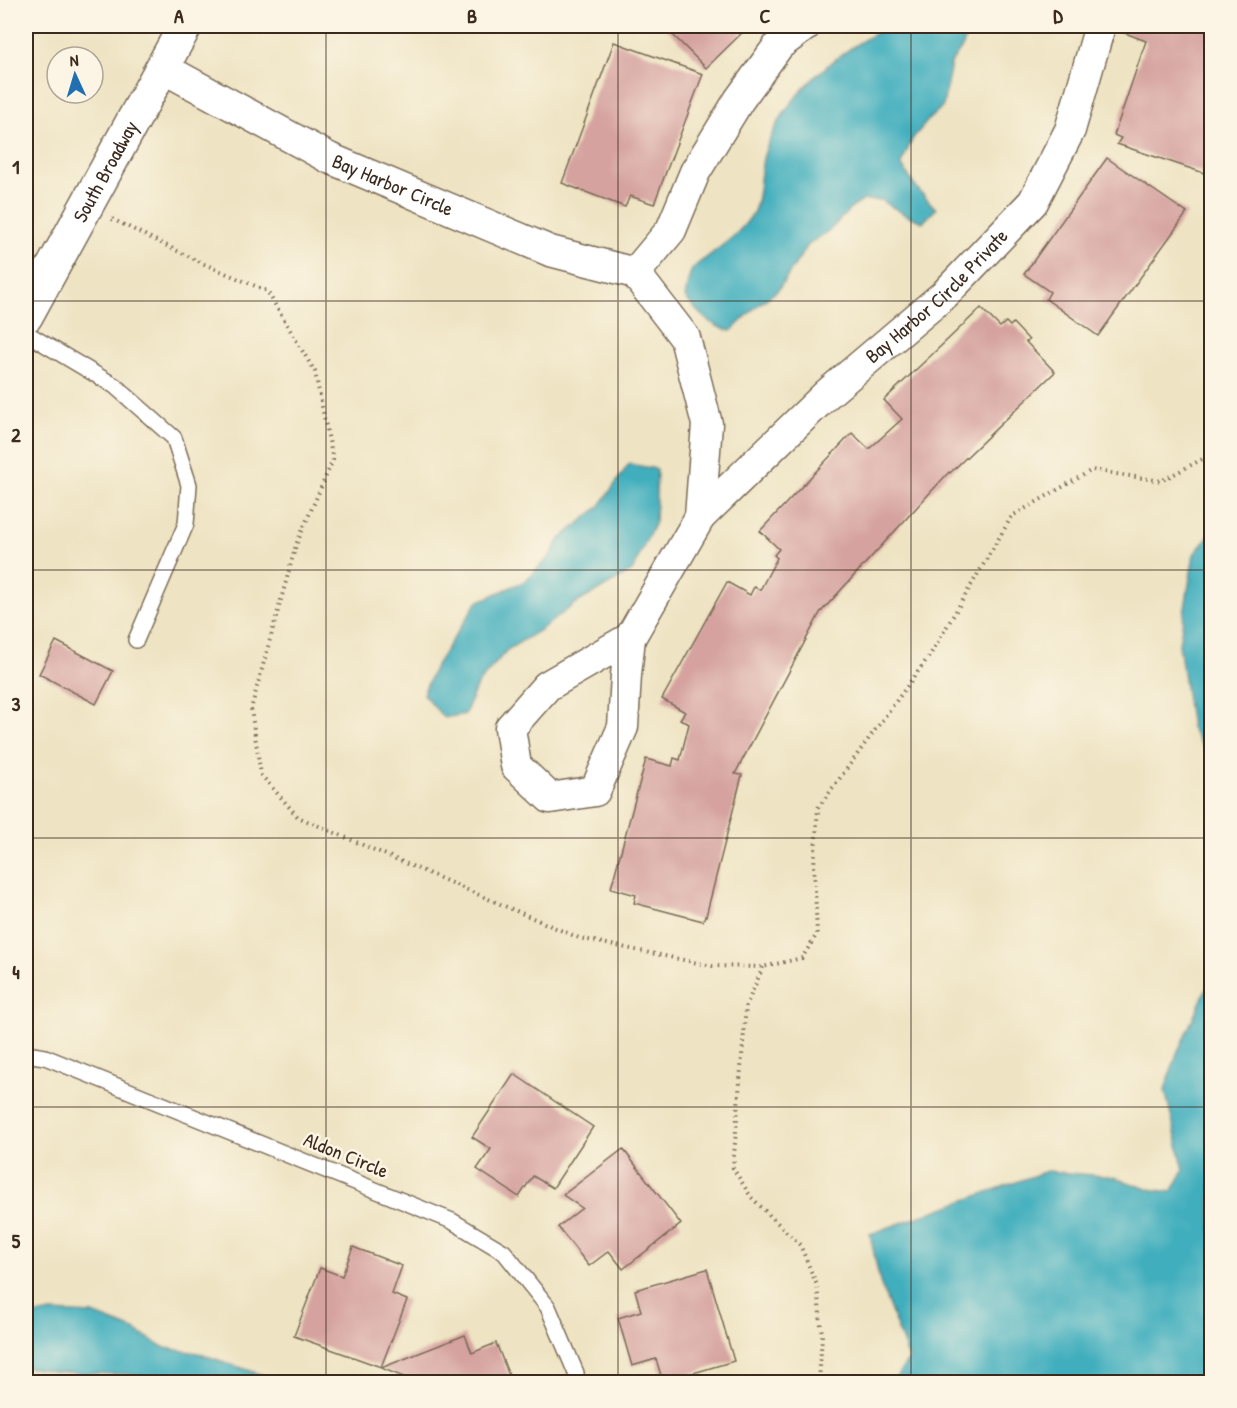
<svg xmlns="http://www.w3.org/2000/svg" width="1237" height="1408" viewBox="0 0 1237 1408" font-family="'Patrick Hand',sans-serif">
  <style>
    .water { fill: #40aebd; stroke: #3e6c6e; stroke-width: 1.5 }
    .building { fill: #d5a29f }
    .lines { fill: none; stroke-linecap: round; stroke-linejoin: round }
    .service-casing { stroke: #7a6b57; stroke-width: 18 }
    .minor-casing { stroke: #7a6b57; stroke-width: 33 }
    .tertiary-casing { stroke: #7a6b57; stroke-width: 36 }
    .path { stroke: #7a6b57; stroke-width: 4; stroke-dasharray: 1.5 4.5; stroke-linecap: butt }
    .service { stroke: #fff; stroke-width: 15 }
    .minor { stroke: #fff; stroke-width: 30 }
    .tertiary { stroke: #fff; stroke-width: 33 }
    .grid { fill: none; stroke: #3b2a1e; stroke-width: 1.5; stroke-opacity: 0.55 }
    .labels { text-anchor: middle; stroke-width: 5; stroke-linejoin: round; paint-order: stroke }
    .street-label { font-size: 20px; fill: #3b2a1e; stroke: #fcf5e5 }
    .neatline { fill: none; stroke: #3b2a1e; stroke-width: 2 }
    .grid-label { font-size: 20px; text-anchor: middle; font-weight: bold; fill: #3b2a1e }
  </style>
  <rect width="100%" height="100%" fill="#fcf5e5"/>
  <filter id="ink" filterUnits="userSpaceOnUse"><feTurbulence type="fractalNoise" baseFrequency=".0167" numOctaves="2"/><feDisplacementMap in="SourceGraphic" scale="12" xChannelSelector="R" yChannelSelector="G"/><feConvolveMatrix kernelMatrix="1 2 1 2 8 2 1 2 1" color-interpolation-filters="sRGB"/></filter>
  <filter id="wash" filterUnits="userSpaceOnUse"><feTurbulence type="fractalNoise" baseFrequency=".008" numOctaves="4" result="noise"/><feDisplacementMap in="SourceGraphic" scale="24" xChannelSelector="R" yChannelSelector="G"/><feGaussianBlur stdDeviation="1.35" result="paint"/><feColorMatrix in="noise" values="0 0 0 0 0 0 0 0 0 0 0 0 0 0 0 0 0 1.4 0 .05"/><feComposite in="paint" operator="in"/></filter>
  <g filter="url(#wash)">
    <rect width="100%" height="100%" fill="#eee3c2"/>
    <g class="water">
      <path d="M889 26H968L963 46 951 63 943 106 930 118 913 138 901 164 914 185 936 209 923 222 906 215 881 200H864L850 209 831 229 808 245 778 290 758 305 731 331C711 327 697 312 685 297 687 289 688 276 692 270 695 265 702 261 706 258 723 245 742 232 753 213 761 200 759 171 764 155 782 96 837 52 889 26Z"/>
      <polygon points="629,464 657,469 655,522 632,571 575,604 540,630 507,650 477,685 465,714 444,718 423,694 434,668 477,602 525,581 550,556 560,539 599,507"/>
      <polygon points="1211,533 1212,760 1211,760 1191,728 1179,644 1194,554"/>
      <polygon points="1211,979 1211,1382 893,1382 909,1359 880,1282 870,1234 1047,1171 1114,1177 1147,1189 1172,1192 1184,1170 1165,1090 1177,1053"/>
      <polygon points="51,1312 93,1314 134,1330 165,1348 198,1353 283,1382 151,1382 141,1375 57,1372 26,1367 26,1317"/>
    </g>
    <g id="blocks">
      <g class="building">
        <polygon points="664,26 749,26 706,68"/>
        <polygon points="1117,26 1212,26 1212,149 1204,173 1117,144 1121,138 1114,135 1146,41 1117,30"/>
        <polygon points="614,42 703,74 654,204 630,196 625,207 562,183"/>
        <polygon points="1107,158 1187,213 1098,336 1046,299 1050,292 1024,274"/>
        <polygon points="981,308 1000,327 1006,322 1010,326 1013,323 1029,340 1026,342 1055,372 950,473 949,472 820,613 735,774 742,775 706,916 705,916 703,921 634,903 636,895 611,888 646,759 672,766 674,758 680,760 689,724 680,719 685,712 662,699 727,582 750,595 754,587 760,590 777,558 774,555 779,549 760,531 852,433 869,449 902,419 884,400"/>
        <polygon points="56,641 113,671 96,704 39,674"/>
        <polygon points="514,1074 593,1127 553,1188 533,1176 519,1197 477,1169 491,1149 472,1137"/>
        <polygon points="623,1149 681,1224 623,1269 609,1251 589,1266 558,1227 582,1208 563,1195"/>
        <polygon points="353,1247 402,1266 392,1294 407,1300 381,1367 294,1336 320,1268 342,1276"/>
        <polygon points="707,1269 734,1361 663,1382 656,1359 632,1366 618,1318 641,1311 635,1290"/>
        <polygon points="465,1335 472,1353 496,1343 512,1383 406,1383 404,1377 381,1368"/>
      </g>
    </g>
  </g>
  <g filter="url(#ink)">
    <use href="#blocks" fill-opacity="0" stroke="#7a6b57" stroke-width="1.5"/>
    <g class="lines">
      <g class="service-casing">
        <g id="service">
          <polyline points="26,333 115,386 174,438 189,485 186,524 136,640"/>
          <polyline points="26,1054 45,1057 452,1221 504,1252 548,1307 576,1373 577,1382"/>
        </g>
      </g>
      <g class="minor-casing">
        <g id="minor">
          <path id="s1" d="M163 68 329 158 550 251 635 273"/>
          <path id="s2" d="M635 273 685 338 707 424 700 517 827 394 945 294 1033 202 1070 130 1100 26"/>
          <polyline points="635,273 671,230 695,172 739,100 779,45 805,26"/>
          <polyline points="630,638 547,686 510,728 516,766 550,798 595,791 623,727 626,675 630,638 700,517"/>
        </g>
      </g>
      <g class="tertiary-casing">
        <g id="tertiary">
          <path id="s3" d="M26 316 185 26"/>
        </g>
      </g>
      <g class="path">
        <polyline points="112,219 202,263 267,291 315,372 333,460 296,545 251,709 261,775 298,817 579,938 712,966 763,967 802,958 817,934 814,866 818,808 930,655 1012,516 1092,470 1161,481 1212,454"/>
        <polyline points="763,967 746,1006 733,1168 751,1197 800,1245 817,1285 822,1335 819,1382"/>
      </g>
      <use href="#service" class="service"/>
      <use href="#minor" class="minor"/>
      <use href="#tertiary" class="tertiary"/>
    </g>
  </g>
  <path class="grid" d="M326 26V1382M618 26V1382M911 26V1382M26 301H1212M26 570H1212M26 838H1212M26 1107H1212"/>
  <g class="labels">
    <g class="street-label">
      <text dy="7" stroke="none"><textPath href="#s3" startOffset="165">South Broadway</textPath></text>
      <text dy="7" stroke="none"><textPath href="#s1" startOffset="258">Bay Harbor Circle</textPath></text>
      <text dy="7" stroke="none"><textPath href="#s2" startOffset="588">Bay Harbor Circle Private</textPath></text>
      <text transform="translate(346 1155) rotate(22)" y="7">Aldon Circle</text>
    </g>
  </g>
  <rect width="1237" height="1408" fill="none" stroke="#fcf5e5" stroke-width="66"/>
  <g transform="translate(75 75) rotate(356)"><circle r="28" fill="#fcf5e5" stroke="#afa495" stroke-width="1.5"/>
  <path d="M0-4.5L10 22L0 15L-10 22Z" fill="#1f6fb2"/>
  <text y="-9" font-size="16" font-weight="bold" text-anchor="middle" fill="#3b2a1e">N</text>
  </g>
  <rect x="33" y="33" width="1171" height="1342" class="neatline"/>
  <g class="grid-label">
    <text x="179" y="23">A</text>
    <text x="472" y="23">B</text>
    <text x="765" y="23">C</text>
    <text x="1058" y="23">D</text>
    <text x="16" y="174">1</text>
    <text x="16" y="442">2</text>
    <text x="16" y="711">3</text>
    <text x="16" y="979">4</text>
    <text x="16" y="1248">5</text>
  </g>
</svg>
